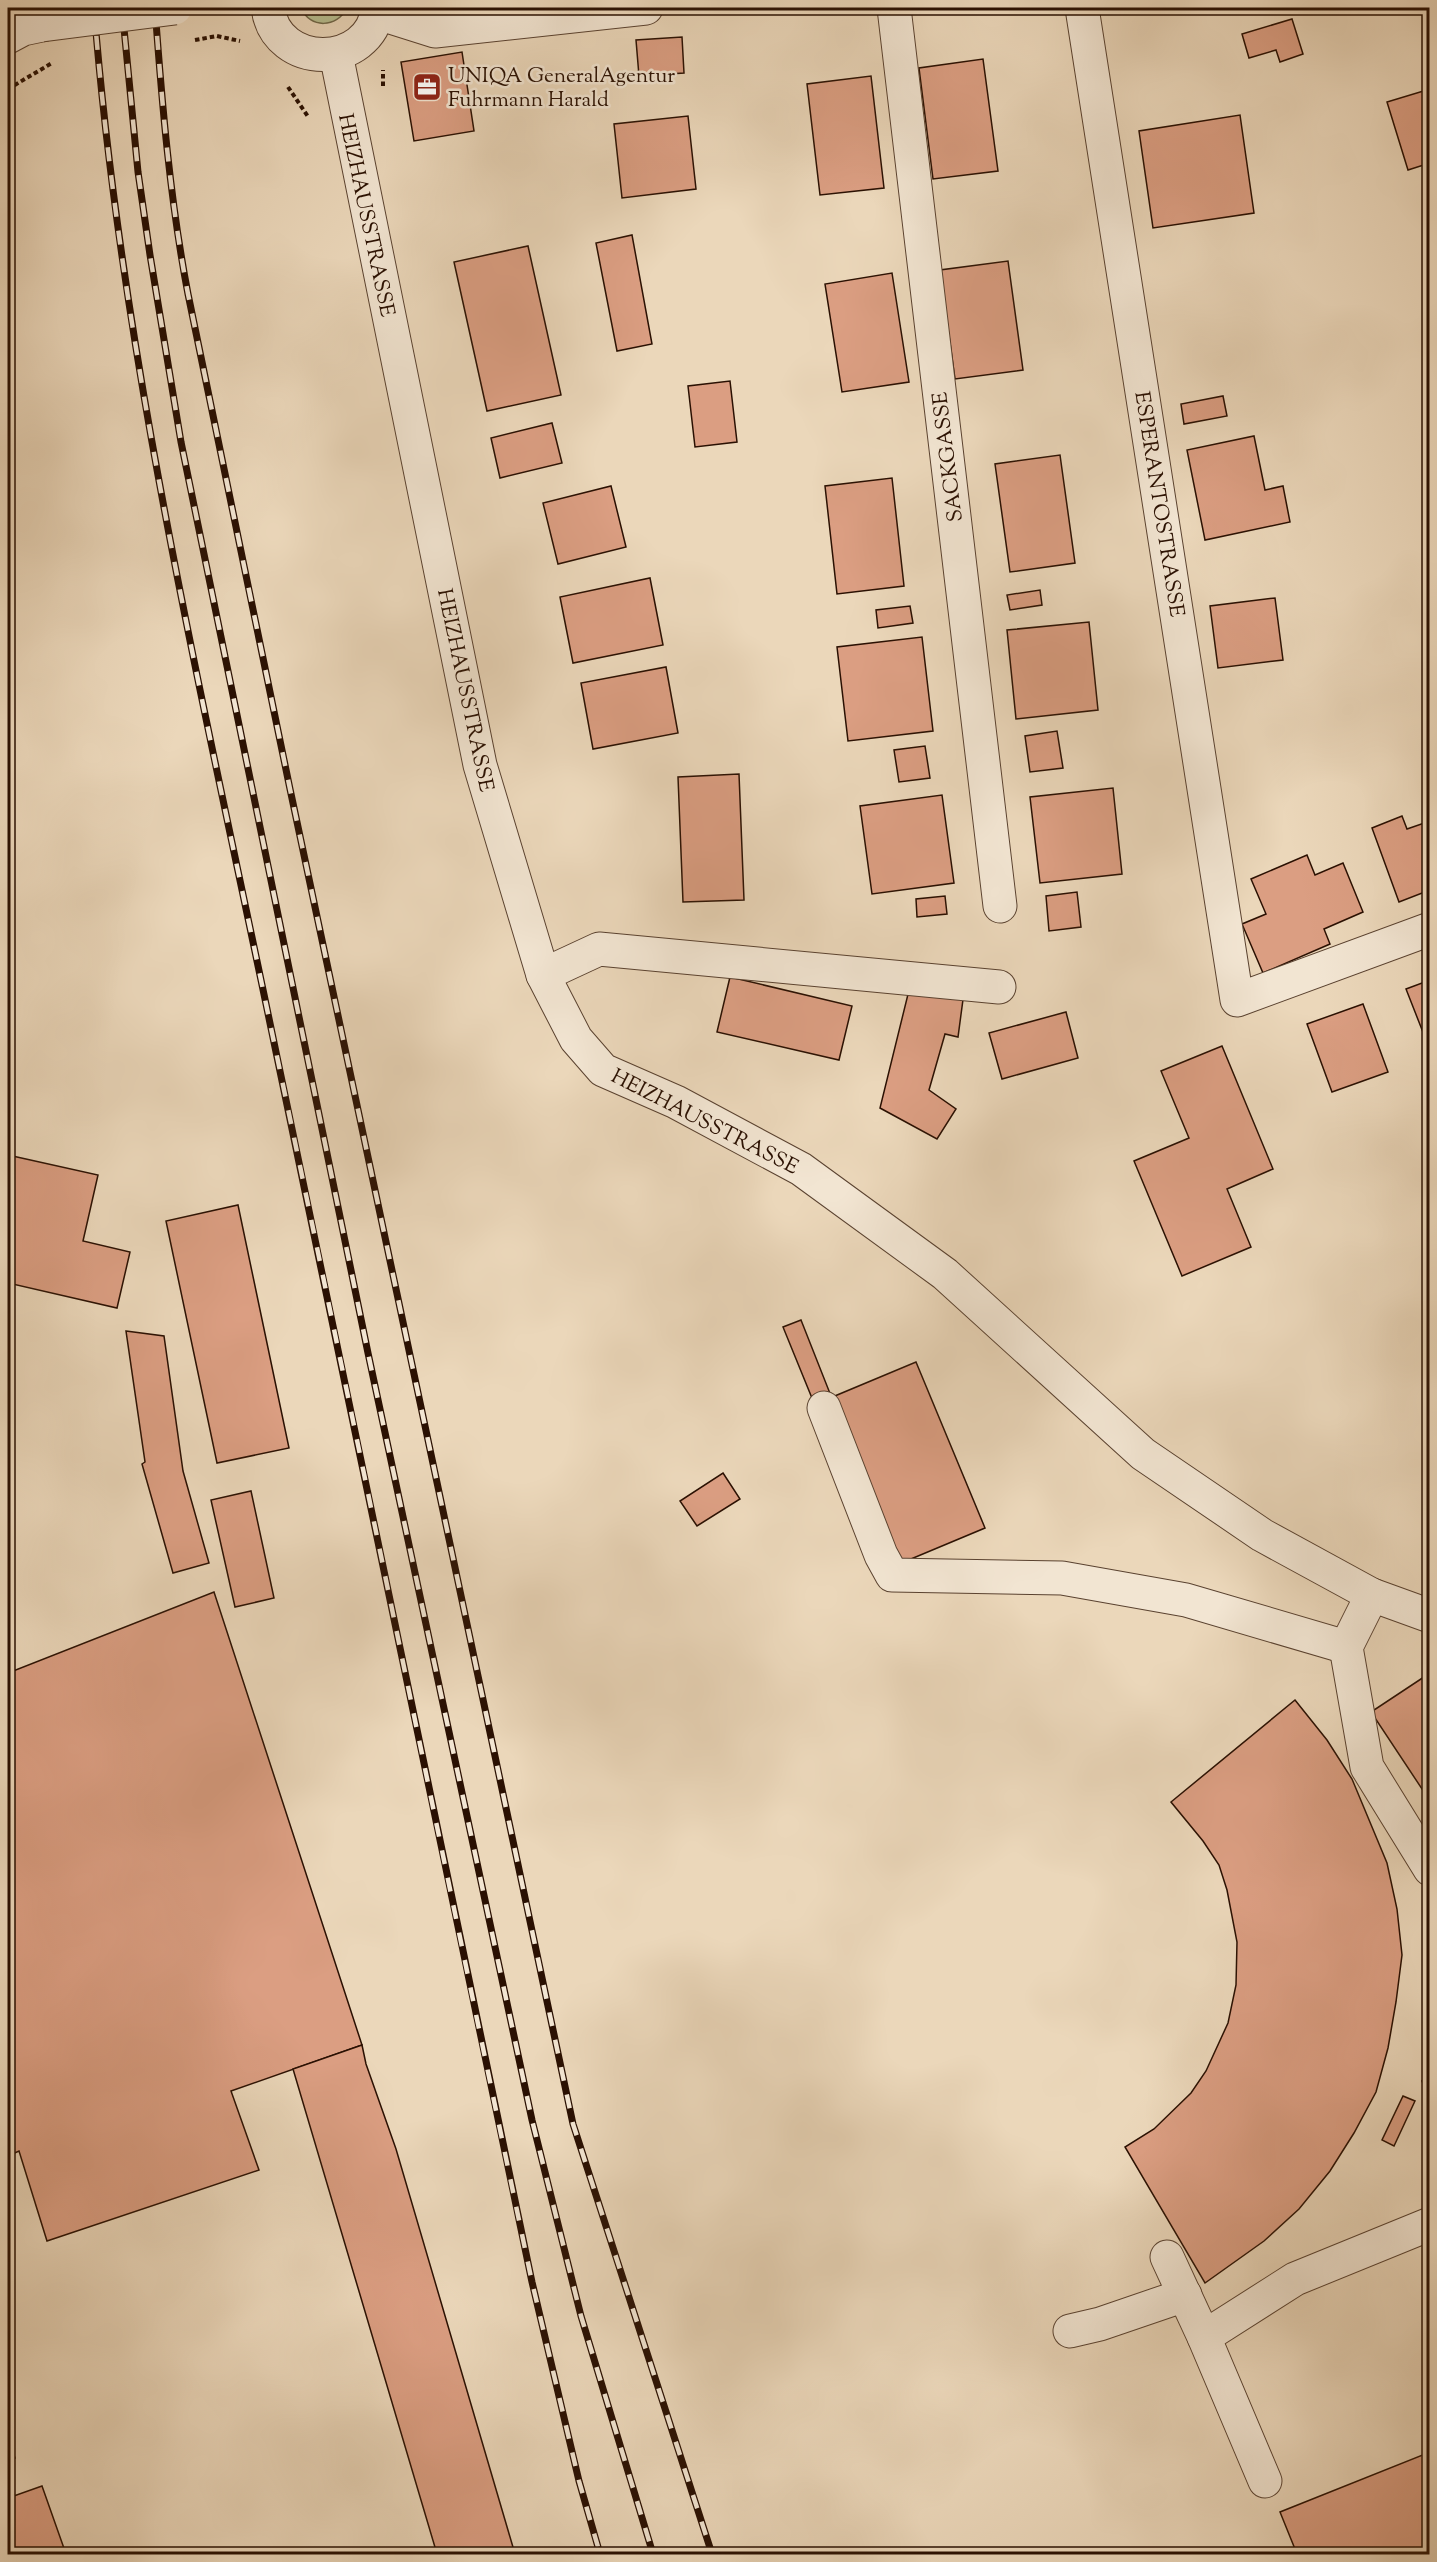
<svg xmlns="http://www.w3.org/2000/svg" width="1437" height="2562" viewBox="0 0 1437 2562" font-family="'Sorts Mill Goudy',serif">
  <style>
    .green { fill: #b7be90; stroke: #706749; stroke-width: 1.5 }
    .building { fill: #db9e82; stroke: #2a1002; stroke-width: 1.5 }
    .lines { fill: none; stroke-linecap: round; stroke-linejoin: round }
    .minor-casing { stroke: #5a4230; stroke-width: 35 }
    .path { stroke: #2a1002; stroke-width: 4; stroke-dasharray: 4.5 3; stroke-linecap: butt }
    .minor { stroke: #f2e5d2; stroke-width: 33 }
    .rail-casing { stroke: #2a1002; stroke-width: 7 }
    .rail { stroke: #f2e5d2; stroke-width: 4.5; stroke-dasharray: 14; stroke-linecap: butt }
    .minor-bridge-casing { stroke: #5a4230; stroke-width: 35; stroke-linecap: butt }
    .path-bridge { stroke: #2a1002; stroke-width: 4; stroke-dasharray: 4.5 3; stroke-linecap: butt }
    .minor-bridge { stroke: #f2e5d2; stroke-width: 33 }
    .labels { text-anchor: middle; stroke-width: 5; stroke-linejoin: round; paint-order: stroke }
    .poi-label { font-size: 21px; fill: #2a1002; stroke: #f2e5d2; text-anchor: start }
    .street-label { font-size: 21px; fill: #2a1002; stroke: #f2e5d2 }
  </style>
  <rect width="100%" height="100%" fill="#ebd7ba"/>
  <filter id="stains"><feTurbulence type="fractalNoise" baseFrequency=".00333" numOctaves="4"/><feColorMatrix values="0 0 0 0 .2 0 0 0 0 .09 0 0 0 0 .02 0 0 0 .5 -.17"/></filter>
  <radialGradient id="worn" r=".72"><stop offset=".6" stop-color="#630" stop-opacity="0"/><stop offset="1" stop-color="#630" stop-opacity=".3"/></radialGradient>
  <path class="green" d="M301 8H347C337 28 310 29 301 8Z"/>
  <g class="building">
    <polygon points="1420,8 1430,8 1430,18 1424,20"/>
    <polygon points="1292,19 1303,54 1280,62 1276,50 1249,58 1242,34"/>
    <polygon points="682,37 684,73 639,76 636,40"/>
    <polygon points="462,52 474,131 414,141 401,62"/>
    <polygon points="983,59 998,171 933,179 919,68"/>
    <polygon points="871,76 884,188 820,195 807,84"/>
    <polygon points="1430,89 1430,163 1408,170 1387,102"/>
    <polygon points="1240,115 1254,213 1153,228 1139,131"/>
    <polygon points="688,116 696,189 622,198 614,124"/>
    <polygon points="632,235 652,344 617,351 596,243"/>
    <polygon points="528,246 561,395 487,411 454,262"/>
    <polygon points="1008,261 1023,370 955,379 940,270"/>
    <polygon points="892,273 909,382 842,392 825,284"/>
    <polygon points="730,381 737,442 695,447 688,386"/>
    <polygon points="1223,396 1227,416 1184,424 1181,404"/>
    <polygon points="552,423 562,463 500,478 491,438"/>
    <polygon points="1254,436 1265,490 1283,486 1290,522 1205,540 1187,450"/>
    <polygon points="1060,455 1075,563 1010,572 995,464"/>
    <polygon points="892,478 904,586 837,594 825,486"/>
    <polygon points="611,486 626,547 558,564 543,503"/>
    <polygon points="650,578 663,645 573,663 560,597"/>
    <polygon points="1040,590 1042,605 1010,610 1007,595"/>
    <polygon points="1275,598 1283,660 1218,668 1210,606"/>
    <polygon points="910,606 913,623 878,628 876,610"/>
    <polygon points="1089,622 1098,710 1016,719 1007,630"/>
    <polygon points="922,637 933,731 848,741 837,647"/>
    <polygon points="666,667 678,733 593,749 581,683"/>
    <polygon points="1057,731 1063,768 1030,772 1025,736"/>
    <polygon points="925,746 930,778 899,782 894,750"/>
    <polygon points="739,774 744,900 683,902 678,777"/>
    <polygon points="1113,788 1122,874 1040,883 1030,797"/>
    <polygon points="942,795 954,883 872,894 860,806"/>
    <polygon points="1402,816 1407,829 1430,821 1430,890 1399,902 1372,828"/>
    <polygon points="1307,855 1315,875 1343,863 1363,912 1324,929 1330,944 1263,973 1242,924 1266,914 1251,879"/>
    <polygon points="1077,892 1081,927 1049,931 1046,896"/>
    <polygon points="945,896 947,914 917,917 916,899"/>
    <polygon points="730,977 852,1006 839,1060 717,1032"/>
    <polygon points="912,978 964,992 958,1037 945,1034 929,1090 956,1109 937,1139 880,1108"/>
    <polygon points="1430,980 1430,1045 1428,1045 1406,989"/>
    <polygon points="1363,1004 1388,1072 1332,1092 1307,1024"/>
    <polygon points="1066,1012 1078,1058 1002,1079 989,1033"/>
    <polygon points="1222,1046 1273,1169 1227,1189 1251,1247 1182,1276 1134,1161 1189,1138 1161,1071"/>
    <polygon points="8,1155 98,1175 83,1241 130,1252 117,1308 8,1283"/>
    <polygon points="238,1205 289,1448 217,1463 166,1221"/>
    <polygon points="801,1320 831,1396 814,1403 783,1327"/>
    <polygon points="126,1331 164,1336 183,1471 209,1563 173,1573 142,1464 145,1462"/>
    <polygon points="916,1362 985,1528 899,1564 830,1398"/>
    <polygon points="723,1473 740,1499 697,1526 680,1501"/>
    <polygon points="251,1491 274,1598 235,1607 211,1500"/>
    <polygon points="214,1592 362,2045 231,2091 259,2170 47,2241 19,2151 8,2156 8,1673"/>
    <polygon points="1430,1673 1430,1801 1371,1712"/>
    <polygon points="1295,1700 1327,1740 1352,1779 1387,1863 1397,1909 1402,1955 1396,2002 1388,2048 1376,2092 1354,2133 1330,2171 1299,2209 1264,2241 1205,2283 1125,2147 1154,2129 1191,2093 1206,2071 1228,2023 1236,1985 1237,1942 1227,1890 1219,1865 1203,1841 1171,1802"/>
    <polygon points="362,2045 366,2064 396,2149 515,2554 437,2554 293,2069"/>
    <polygon points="1430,2078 1430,2102 1422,2081"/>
    <polygon points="1403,2096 1415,2101 1394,2146 1382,2140"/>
    <polygon points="8,2437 15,2458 8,2460"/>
    <polygon points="1430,2452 1430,2554 1297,2554 1280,2512"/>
    <polygon points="42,2486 66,2554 8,2554 8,2498"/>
  </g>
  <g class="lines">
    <g class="minor-casing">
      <g id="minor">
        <path d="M268 8C276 70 370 70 378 8"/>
        <polyline points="894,8 1000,906"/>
        <polyline points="1082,8 1237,1000 1430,929"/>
        <polyline points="378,13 435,31 646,8"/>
        <polyline points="8,37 23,29 42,25"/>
        <polyline points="336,54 480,765 543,975 576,1039 603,1070 676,1102 801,1169 945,1274 1143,1454 1262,1535 1372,1595 1430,1616"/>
        <polyline points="543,975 599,949 999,987"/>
        <polyline points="824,1408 881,1555 892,1575 1062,1578 1186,1600 1346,1647"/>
        <polyline points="1372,1595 1346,1647 1367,1767 1430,1869"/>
        <polyline points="1167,2257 1204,2337 1265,2481"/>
        <polyline points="1070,2331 1100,2324 1185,2295"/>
        <polyline points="1204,2337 1295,2279 1430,2224"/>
      </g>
    </g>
    <g class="path">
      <polyline points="217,36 240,41"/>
      <polyline points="383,86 383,70"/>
      <polyline points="288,87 309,118"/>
      <polyline points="8,89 52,63"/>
    </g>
    <use href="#minor" class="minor"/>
    <g class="rail-casing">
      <g id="rail">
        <path d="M94 8C121 352 201 690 271 1028 359 1446 444 1864 532 2282L579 2481 600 2554"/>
        <polyline points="122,8 138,172 150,255 181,442 368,1353 532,2120 581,2316 653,2554"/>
        <path d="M155 8C162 104 170 200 188 294L290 789 573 2124 712 2554"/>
      </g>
    </g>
    <use href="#rail" class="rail"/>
    <g class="minor-bridge-casing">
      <polyline id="minor-bridge" points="42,25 175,8"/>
    </g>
    <polyline class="path-bridge" points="195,40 217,36"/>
    <use href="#minor-bridge" class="minor-bridge"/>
  </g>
  <defs>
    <g id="office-square" transform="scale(1.5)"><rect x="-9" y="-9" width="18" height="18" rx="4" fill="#8f2418" stroke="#f2e5d2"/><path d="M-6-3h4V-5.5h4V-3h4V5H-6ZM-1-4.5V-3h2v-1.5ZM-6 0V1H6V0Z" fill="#fff"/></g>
  </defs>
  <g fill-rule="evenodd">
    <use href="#office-square" x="427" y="87"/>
  </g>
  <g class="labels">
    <g class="poi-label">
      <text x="448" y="82">UNIQA GeneralAgentur<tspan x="448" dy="24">Fuhrmann Harald</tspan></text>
    </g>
    <g class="street-label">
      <text transform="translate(367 215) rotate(78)" y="7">HEIZHAUSSTRASSE</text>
      <text transform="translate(947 457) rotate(-97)" y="7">SACKGASSE</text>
      <text transform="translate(1160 504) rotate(81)" y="7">ESPERANTOSTRASSE</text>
      <text transform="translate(466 690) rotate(78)" y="7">HEIZHAUSSTRASSE</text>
      <text transform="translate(705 1121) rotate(27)" y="7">HEIZHAUSSTRASSE</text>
    </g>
  </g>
  <rect width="1437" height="2562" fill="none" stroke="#ebd7ba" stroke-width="30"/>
  <rect x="9" y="9" width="1419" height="2544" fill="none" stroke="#2a1002" stroke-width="3"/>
  <rect x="15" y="15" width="1407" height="2532" fill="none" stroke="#2a1002" stroke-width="1.5"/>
  <rect width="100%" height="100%" filter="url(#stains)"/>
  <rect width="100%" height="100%" fill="url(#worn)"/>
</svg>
